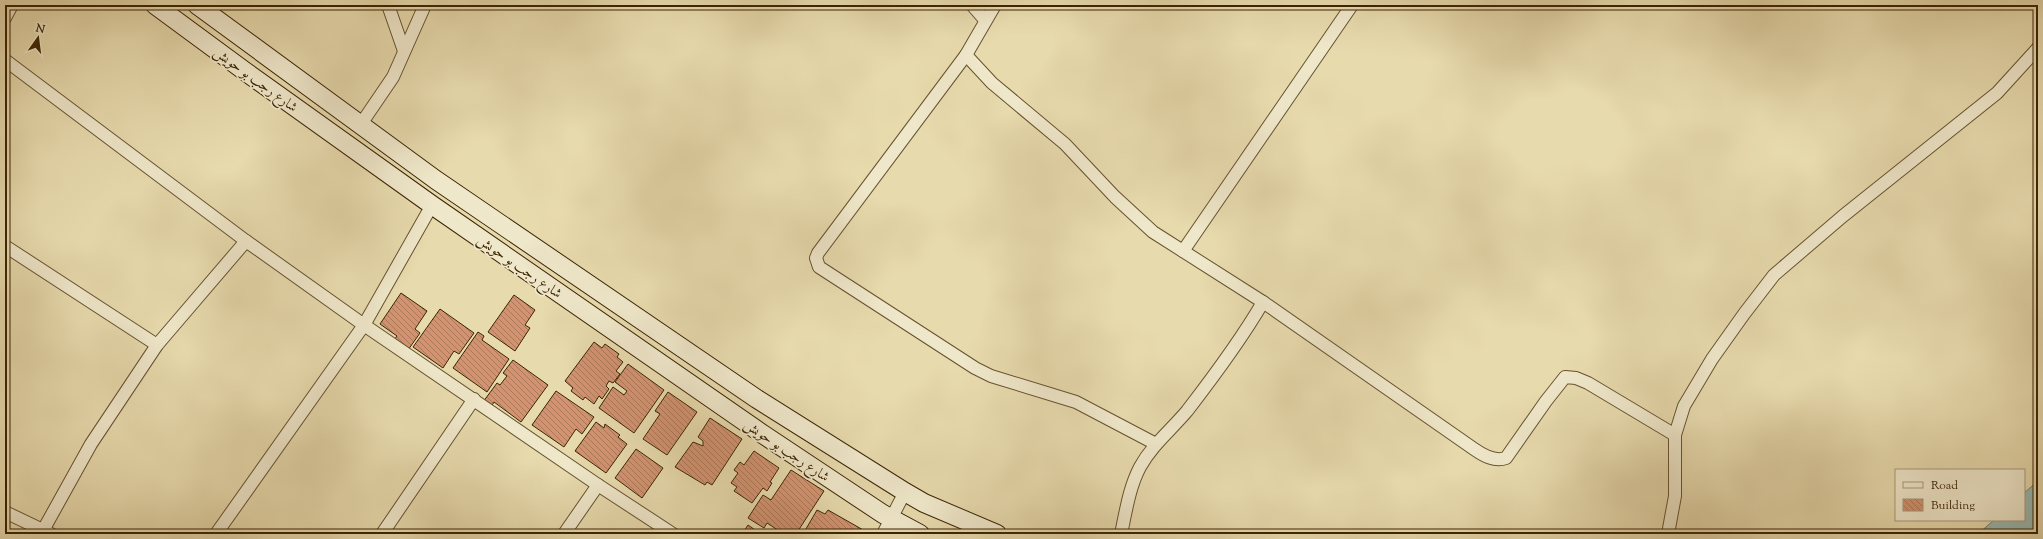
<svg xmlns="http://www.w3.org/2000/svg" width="2043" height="539" viewBox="0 0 2043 539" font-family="'Sorts Mill Goudy',Amiri,serif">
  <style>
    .water { fill: #98b9b2; stroke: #737d6c }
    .building { fill: url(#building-back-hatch); stroke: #3b2403 }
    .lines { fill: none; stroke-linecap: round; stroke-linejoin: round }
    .minor-casing { stroke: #66522e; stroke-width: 14 }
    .secondary-casing { stroke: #3b2403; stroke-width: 20 }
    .minor { stroke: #efe7ca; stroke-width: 12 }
    .secondary { stroke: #efe7ca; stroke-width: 18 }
    .labels { text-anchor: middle; stroke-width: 3.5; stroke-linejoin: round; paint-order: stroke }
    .street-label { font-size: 14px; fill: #3b2403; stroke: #efe7ca }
  </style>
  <defs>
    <pattern id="building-back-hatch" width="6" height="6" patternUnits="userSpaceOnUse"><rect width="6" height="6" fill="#d39370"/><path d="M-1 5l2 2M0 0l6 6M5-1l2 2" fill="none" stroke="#ac785a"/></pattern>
  </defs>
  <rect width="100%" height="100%" fill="#e7daad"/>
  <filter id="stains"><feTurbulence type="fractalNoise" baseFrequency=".005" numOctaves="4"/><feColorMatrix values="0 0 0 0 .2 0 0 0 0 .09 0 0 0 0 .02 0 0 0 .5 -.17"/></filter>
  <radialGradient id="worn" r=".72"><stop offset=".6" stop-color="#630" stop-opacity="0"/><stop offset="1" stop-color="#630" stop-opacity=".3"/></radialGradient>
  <polygon class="water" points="2038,481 2038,534 1978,534 1994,520 2024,520 2024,493"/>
  <g class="building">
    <polygon points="401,293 427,311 415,329 420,333 408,350 394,340 397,336 380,324"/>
    <polygon points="514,295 535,310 525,325 530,328 515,351 488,332"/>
    <polygon points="440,309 474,333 459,354 454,351 443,368 413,347"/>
    <polygon points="478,332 484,336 482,340 509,359 487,392 453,368"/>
    <polygon points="594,342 602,348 605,344 619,354 617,357 623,362 616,371 620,374 613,383 609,381 606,386 609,389 602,399 599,396 594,404 585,397 583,400 571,391 573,388 565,381"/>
    <polygon points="513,360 548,385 521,422 494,402 491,407 483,402 497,383 500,385 507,376 503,373"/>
    <polygon points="628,364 664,390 634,433 599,408 613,387 624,395 627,391 615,382"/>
    <polygon points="556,391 594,417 582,434 576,429 564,447 532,425"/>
    <polygon points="668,392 697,412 667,455 643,439 660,414 655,411"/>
    <polygon points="710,418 742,439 712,485 707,482 705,485 675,467 693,442 703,446 703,441 698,437"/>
    <polygon points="596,422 604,428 605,424 620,435 618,437 627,444 606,473 575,451"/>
    <polygon points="636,449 663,468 642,498 615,478"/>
    <polygon points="754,451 779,468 770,482 772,483 767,491 763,488 752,503 734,491 737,487 731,483 738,473 734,470 740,462 744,465"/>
    <polygon points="791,470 824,491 796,534 784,534 767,523 764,528 748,518 763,495 771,500"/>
    <polygon points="817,510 825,514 828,510 865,531 863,534 803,534"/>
    <polygon points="748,525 761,534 742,534"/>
  </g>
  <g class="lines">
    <g class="minor-casing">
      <g id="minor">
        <polyline points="388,5 404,51"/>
        <polyline points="972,5 985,20"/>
        <path d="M995 5 966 55 992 83 1065 144 1115 197 1153 232 1263 302C1241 340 1214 376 1187 411 1171 430 1152 445 1140 467 1129 488 1126 511 1121 534"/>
        <polyline points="5,18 12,5"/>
        <polyline points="966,55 818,253 816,258 819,267 975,368 991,376 1076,402 1156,444"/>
        <polyline points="5,60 246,241 364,325 598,485 673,534"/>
        <polyline points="361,124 393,77 425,5"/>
        <polyline points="5,246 157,345"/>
        <polyline points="1183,251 1352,5"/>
        <path d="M1263 302 1474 449C1484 456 1495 462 1506 458L1546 401 1565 377 1576 378 1588 383 1675 435"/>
        <polyline points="5,512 51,534"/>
        <polyline points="41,534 91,444 157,345 246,241"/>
        <polyline points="216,534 364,325 432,205"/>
        <polyline points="382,534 474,399"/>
        <polyline points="564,534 598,485"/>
        <polyline points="883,534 905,492"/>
        <polyline points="1668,534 1675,496 1675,435 1684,406 1712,359 1744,314 1774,275 1843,216 1997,93 2038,48"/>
      </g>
    </g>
    <g class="secondary-casing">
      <g id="secondary">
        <polyline points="155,5 246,72 432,205 764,435 883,514 920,534"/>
        <polyline points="197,5 436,180 757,399 905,492 924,503 997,534"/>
      </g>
    </g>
    <use href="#minor" class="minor"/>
    <use href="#secondary" class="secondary"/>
  </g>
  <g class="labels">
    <g class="street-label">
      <text transform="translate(256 79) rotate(36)" y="5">شارع رجب بو حويش</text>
      <text transform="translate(520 266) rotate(35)" y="5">شارع رجب بو حويش</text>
      <text transform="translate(787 450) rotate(34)" y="5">شارع رجب بو حويش</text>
    </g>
  </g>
  <rect width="2043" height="539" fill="none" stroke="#e7daad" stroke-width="20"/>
  <rect x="6" y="6" width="2031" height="527" fill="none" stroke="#3b2403" stroke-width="2"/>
  <rect x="10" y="10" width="2023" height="519" fill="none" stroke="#3b2403"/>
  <rect x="1895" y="469" width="130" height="52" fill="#efe7ca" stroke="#a7997a"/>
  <rect x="1903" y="482" width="20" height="6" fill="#efe7ca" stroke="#a7997a"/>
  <text x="1931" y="489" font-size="12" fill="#3b2403">Road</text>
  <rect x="1903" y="499" width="20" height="12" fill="url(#building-back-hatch)" stroke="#a7997a"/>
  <text x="1931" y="509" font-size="12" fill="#3b2403">Building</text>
  <g transform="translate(38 38) rotate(14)" stroke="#efe7ca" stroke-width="3" paint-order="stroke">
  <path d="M0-3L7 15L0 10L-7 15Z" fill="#3b2403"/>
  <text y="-6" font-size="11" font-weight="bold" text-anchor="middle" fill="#3b2403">N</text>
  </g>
  <rect width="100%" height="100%" filter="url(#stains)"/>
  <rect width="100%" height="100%" fill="url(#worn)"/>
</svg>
